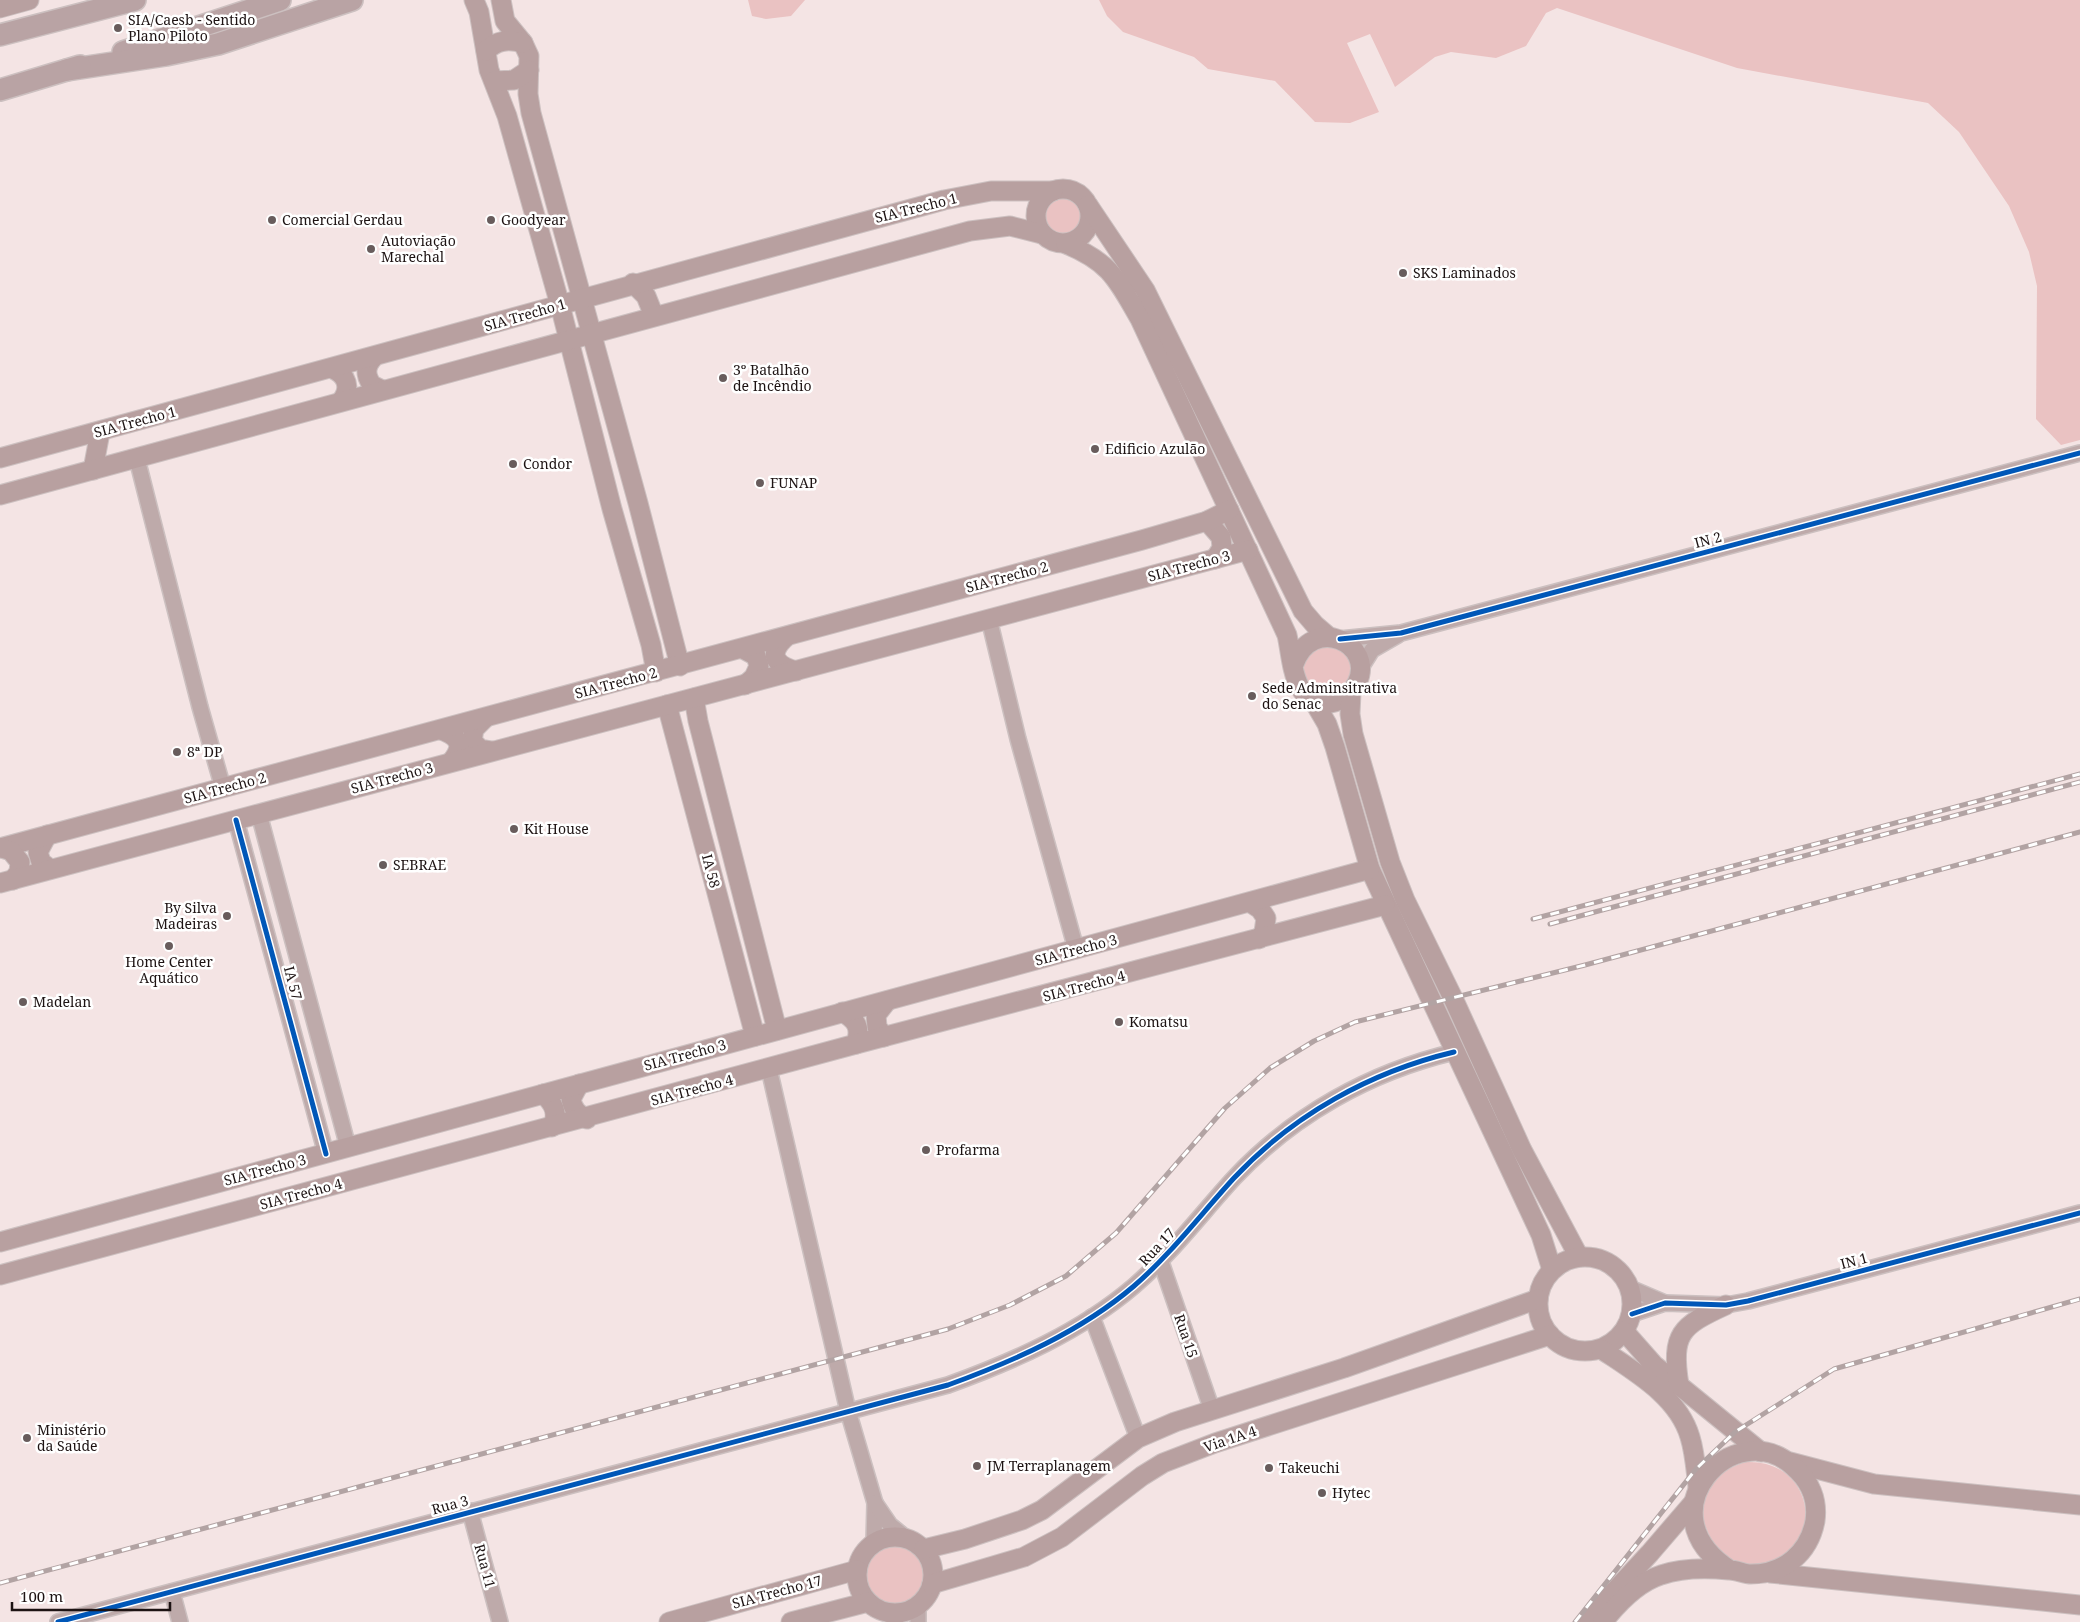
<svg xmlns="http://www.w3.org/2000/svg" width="2080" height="1622" viewBox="0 0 2080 1622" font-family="'Noto Serif',serif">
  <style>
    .green { fill: #eac2c2 }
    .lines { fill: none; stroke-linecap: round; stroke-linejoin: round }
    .minor-casing { stroke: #ccc0c0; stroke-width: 18 }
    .major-casing { stroke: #ccc0c0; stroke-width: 21 }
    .highway-casing { stroke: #ccc0c0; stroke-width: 24 }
    .minor { stroke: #beaaaa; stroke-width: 15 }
    .major { stroke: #b8a0a0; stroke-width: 19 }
    .highway { stroke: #b9a3a4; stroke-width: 21 }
    .rail-casing { stroke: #b2a3a3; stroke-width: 5 }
    .rail { stroke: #fff; stroke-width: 3; stroke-dasharray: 9; stroke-linecap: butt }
    .cycleway-casing { stroke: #fff; stroke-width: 8 }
    .cycleway { stroke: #0057b8; stroke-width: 5 }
    .poi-dot { fill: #685c5c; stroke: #fff; stroke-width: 2 }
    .labels { text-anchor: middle; stroke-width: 5; stroke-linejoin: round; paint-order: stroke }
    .poi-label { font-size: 14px; fill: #1d1313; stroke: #fff; text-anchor: start }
    .street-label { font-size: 14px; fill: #1d1313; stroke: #fff }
  </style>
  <rect width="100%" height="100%" fill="#f4e4e4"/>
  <g class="green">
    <polygon points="748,0 805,0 791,16 766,19 752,16"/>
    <polygon points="1099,0 2080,0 2080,440 2061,445 2036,419 2037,286 2029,252 2009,206 1959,132 1928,103 1737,68 1557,8 1546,13 1526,46 1496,58 1451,52 1435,57 1395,87 1370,34 1347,43 1379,112 1350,123 1315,122 1275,81 1208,69 1194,57 1123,32 1107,16"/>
    <circle cx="1063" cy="216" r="20"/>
    <circle cx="1327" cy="670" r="24"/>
    <path d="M1745 1462C1820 1458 1827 1561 1758 1566 1753 1566 1747 1567 1742 1566 1734 1565 1726 1558 1718 1555L1700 1514C1709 1484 1714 1473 1745 1462Z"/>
    <circle cx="895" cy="1575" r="33"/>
  </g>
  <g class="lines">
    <g class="minor-casing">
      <g id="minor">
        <polyline points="137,459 200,707 223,788"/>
        <polyline points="989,619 1018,739 1076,949"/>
        <polyline points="1340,639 1401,633 2080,453"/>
        <polyline points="1360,669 1372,650 1398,635"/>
        <polyline points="259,814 348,1147"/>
        <polyline points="236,820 326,1154"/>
        <polyline points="769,1069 848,1411 875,1503 874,1542"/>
        <polyline points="1161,1262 1212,1410"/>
        <polyline points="1630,1288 1665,1303"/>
        <polyline points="1632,1314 1665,1303 1726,1305 1748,1301 2080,1213"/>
        <polyline points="1092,1317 1138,1438"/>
        <polyline points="875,1503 890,1525 906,1538"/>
        <polyline points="470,1511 500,1622"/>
        <polyline points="172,1592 180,1622"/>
        <polyline points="888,1612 895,1622"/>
        <path d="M58 1622 948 1385C1014 1361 1080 1332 1134 1286 1171 1254 1201 1214 1234 1178 1293 1115 1370 1072 1454 1052"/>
        <polyline points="918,1622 918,1605"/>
      </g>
    </g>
    <g class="major-casing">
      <g id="major">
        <polyline points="474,0 479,12 489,70 507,116 560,305 612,509 651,645 656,672"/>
        <polyline points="501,0 505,21 523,43 529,56 528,94 531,113 638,503 680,666"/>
        <polyline points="0,8 29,0"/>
        <path d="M486 51C497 40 508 39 523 43"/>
        <polyline points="494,81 514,80 529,70"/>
        <circle cx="1063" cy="216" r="27"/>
        <polyline points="1088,205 1145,290 1303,611 1315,625 1329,637"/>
        <path d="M1066 244C1110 262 1117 279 1140 319L1287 635C1293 662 1292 706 1331 703 1342 701 1352 693 1357 683 1376 643 1312 614 1294 664"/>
        <polyline points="633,283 646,296 654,316"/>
        <path d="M373 358C365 367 365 375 372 385L382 390"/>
        <path d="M333 369C347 375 351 388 342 400"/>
        <path d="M0 458C315 374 629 284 944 200L991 191H1053"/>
        <polyline points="93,470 100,432"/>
        <polyline points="0,495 970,231 1010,226 1042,234"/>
        <polyline points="1207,521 1221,537 1222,548 1215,559"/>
        <path d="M786 637C767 654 775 665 796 671"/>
        <polyline points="743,649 756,656 759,666 754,677 745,685"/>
        <polyline points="1351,692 1350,714 1353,734 1390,862 1405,900 1453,998 1522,1150 1579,1257"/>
        <polyline points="694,698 698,721 777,1030"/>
        <polyline points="1313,700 1327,724 1335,747 1370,869 1541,1235 1552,1270"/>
        <polyline points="667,705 755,1036"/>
        <polyline points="485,718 474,729 472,741 480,749 492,751"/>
        <path d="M441 730C459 737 465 745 451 762"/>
        <polyline points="47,835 38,852 41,862 50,869"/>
        <polyline points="0,848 1142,540 1207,521 1229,510"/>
        <polyline points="2,848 11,851 20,862 19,872 13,880"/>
        <polyline points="0,883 1248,550"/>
        <polyline points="1251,903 1260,909 1266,918 1264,932 1259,939"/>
        <path d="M842 1012C857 1020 861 1028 856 1044"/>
        <polyline points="884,1037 877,1027 876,1015 887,1001"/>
        <path d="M579 1084 571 1099C573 1109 577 1114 587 1119"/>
        <path d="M543 1094C554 1103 559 1114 552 1127"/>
        <polyline points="0,1242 1370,869"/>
        <circle cx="1585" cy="1304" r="47"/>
        <polyline points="0,1275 856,1044 1385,905"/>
        <polyline points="1624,1331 1654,1365 1761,1452"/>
        <path d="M1601 1349C1635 1372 1678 1396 1690 1437 1695 1453 1696 1471 1698 1487"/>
        <path d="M1679 1385C1671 1334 1680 1326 1726 1305"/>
        <polyline points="1790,1462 1874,1484 2080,1505"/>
        <circle cx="895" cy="1575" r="38"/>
        <polyline points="924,1549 965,1539 1022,1520 1042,1510 1138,1438 1175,1422 1344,1368 1538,1299"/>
        <polyline points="1770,1573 2080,1605"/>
        <polyline points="932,1584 1024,1557 1062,1537 1142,1476 1163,1463 1215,1443 1550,1335"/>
        <polyline points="669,1622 857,1570"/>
        <polyline points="791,1622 868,1602"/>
        <polyline points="1586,1622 1650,1553 1693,1503"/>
        <path d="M1603 1622C1618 1603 1639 1582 1661 1575 1681 1568 1708 1568 1729 1570 1737 1570 1744 1574 1751 1574 1784 1574 1809 1553 1815 1521 1818 1500 1810 1481 1794 1467 1734 1412 1641 1513 1730 1570"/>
      </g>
    </g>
    <g class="highway-casing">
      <g id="highway">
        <polyline points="0,35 135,0"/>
        <polyline points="123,52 280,0"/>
        <polyline points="67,70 166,55 218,44 352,0"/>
        <polyline points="0,90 80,66"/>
      </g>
    </g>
    <use href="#minor" class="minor"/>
    <use href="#major" class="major"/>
    <use href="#highway" class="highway"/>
    <g class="rail-casing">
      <g id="rail">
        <polyline points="1533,919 2080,774"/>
        <polyline points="1550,924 2080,782"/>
        <polyline points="0,1583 948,1329 1010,1305 1066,1276 1116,1233 1225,1108 1270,1068 1314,1041 1355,1022 1585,965 2080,832"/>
        <polyline points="1575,1622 1696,1469 1735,1432 1834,1369 2080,1299"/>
      </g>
    </g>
    <use href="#rail" class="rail"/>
    <g class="cycleway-casing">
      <g id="cycleway">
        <polyline points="1340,639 1401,633 2080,453"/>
        <polyline points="236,820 326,1154"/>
        <polyline points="1632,1314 1665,1303 1726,1305 1748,1301 2080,1213"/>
        <path d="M58 1622 948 1385C1014 1361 1080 1332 1134 1286 1171 1254 1201 1214 1234 1178 1293 1115 1370 1072 1454 1052"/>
      </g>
    </g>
    <use href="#cycleway" class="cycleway"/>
  </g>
  <g class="poi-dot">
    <circle cx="118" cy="28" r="5"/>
    <circle cx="272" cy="220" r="5"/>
    <circle cx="491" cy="220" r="5"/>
    <circle cx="371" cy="249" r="5"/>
    <circle cx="1403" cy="273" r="5"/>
    <circle cx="723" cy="378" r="5"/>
    <circle cx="1095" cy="449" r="5"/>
    <circle cx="513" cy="464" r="5"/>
    <circle cx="760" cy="483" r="5"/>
    <circle cx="1252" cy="696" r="5"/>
    <circle cx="177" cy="752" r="5"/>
    <circle cx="514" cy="829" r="5"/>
    <circle cx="383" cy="865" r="5"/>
    <circle cx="227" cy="916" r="5"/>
    <circle cx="169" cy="946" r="5"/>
    <circle cx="23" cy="1002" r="5"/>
    <circle cx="1119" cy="1022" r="5"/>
    <circle cx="926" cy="1150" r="5"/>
    <circle cx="27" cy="1438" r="5"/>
    <circle cx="977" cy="1466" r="5"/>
    <circle cx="1269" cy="1468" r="5"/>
    <circle cx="1322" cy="1493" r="5"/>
  </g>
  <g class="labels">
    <g class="poi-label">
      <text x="128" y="25">SIA/Caesb - Sentido<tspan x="128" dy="16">Plano Piloto</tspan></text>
      <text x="282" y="225">Comercial Gerdau</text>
      <text x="501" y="225">Goodyear</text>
      <text x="381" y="246">Autoviação<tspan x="381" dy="16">Marechal</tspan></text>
      <text x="1413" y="278">SKS Laminados</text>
      <text x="733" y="375">3º Batalhão<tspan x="733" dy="16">de Incêndio</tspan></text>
      <text x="1105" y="454">Edificio Azulão</text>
      <text x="523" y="469">Condor</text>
      <text x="770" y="488">FUNAP</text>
      <text x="1262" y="693">Sede Adminsitrativa<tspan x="1262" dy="16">do Senac</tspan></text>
      <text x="187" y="757">8ª DP</text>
      <text x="524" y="834">Kit House</text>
      <text x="393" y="870">SEBRAE</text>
      <text x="217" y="913" text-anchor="end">By Silva<tspan x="217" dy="16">Madeiras</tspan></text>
      <text x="169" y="967" text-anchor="middle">Home Center<tspan x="169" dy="16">Aquático</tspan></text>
      <text x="33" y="1007">Madelan</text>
      <text x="1129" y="1027">Komatsu</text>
      <text x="936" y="1155">Profarma</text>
      <text x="37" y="1435">Ministério<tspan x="37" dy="16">da Saúde</tspan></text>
      <text x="987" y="1471">JM Terraplanagem</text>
      <text x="1279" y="1473">Takeuchi</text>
      <text x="1332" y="1498">Hytec</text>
    </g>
    <g class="street-label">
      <text transform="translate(916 208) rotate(-14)" y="5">SIA Trecho 1</text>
      <text transform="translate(525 315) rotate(-16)" y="5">SIA Trecho 1</text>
      <text transform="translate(135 422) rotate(-15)" y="5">SIA Trecho 1</text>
      <text transform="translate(1708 540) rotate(-15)" y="5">IN 2</text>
      <text transform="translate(1189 566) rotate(-15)" y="5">SIA Trecho 3</text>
      <text transform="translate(1007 577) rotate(-15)" y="5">SIA Trecho 2</text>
      <text transform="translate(616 683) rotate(-15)" y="5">SIA Trecho 2</text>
      <text transform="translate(392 778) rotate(-15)" y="5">SIA Trecho 3</text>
      <text transform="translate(225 788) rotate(-15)" y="5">SIA Trecho 2</text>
      <text transform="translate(711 871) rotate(75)" y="5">IA 58</text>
      <text transform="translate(1076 950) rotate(-15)" y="5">SIA Trecho 3</text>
      <text transform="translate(293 983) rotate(75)" y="5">IA 57</text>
      <text transform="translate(1084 986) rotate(-15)" y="5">SIA Trecho 4</text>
      <text transform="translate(685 1055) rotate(-15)" y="5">SIA Trecho 3</text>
      <text transform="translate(692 1090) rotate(-15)" y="5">SIA Trecho 4</text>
      <text transform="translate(265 1170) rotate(-15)" y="5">SIA Trecho 3</text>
      <text transform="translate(301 1194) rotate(-15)" y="5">SIA Trecho 4</text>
      <text transform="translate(1157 1247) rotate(-47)" y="5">Rua 17</text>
      <text transform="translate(1854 1261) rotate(-15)" y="5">IN 1</text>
      <text transform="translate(1186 1336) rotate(71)" y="5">Rua 15</text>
      <text transform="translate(1230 1439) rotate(-19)" y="5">Via 1A 4</text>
      <text transform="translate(450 1505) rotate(-15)" y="5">Rua 3</text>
      <text transform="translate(485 1566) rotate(75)" y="5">Rua 11</text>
      <text transform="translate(777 1592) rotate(-15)" y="5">SIA Trecho 17</text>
    </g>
  </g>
  <path d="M12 1602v8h158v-8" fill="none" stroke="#1d1313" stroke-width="2.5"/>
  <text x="20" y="1602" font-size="15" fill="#1d1313" stroke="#ffffff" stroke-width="4" paint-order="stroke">100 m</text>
</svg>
